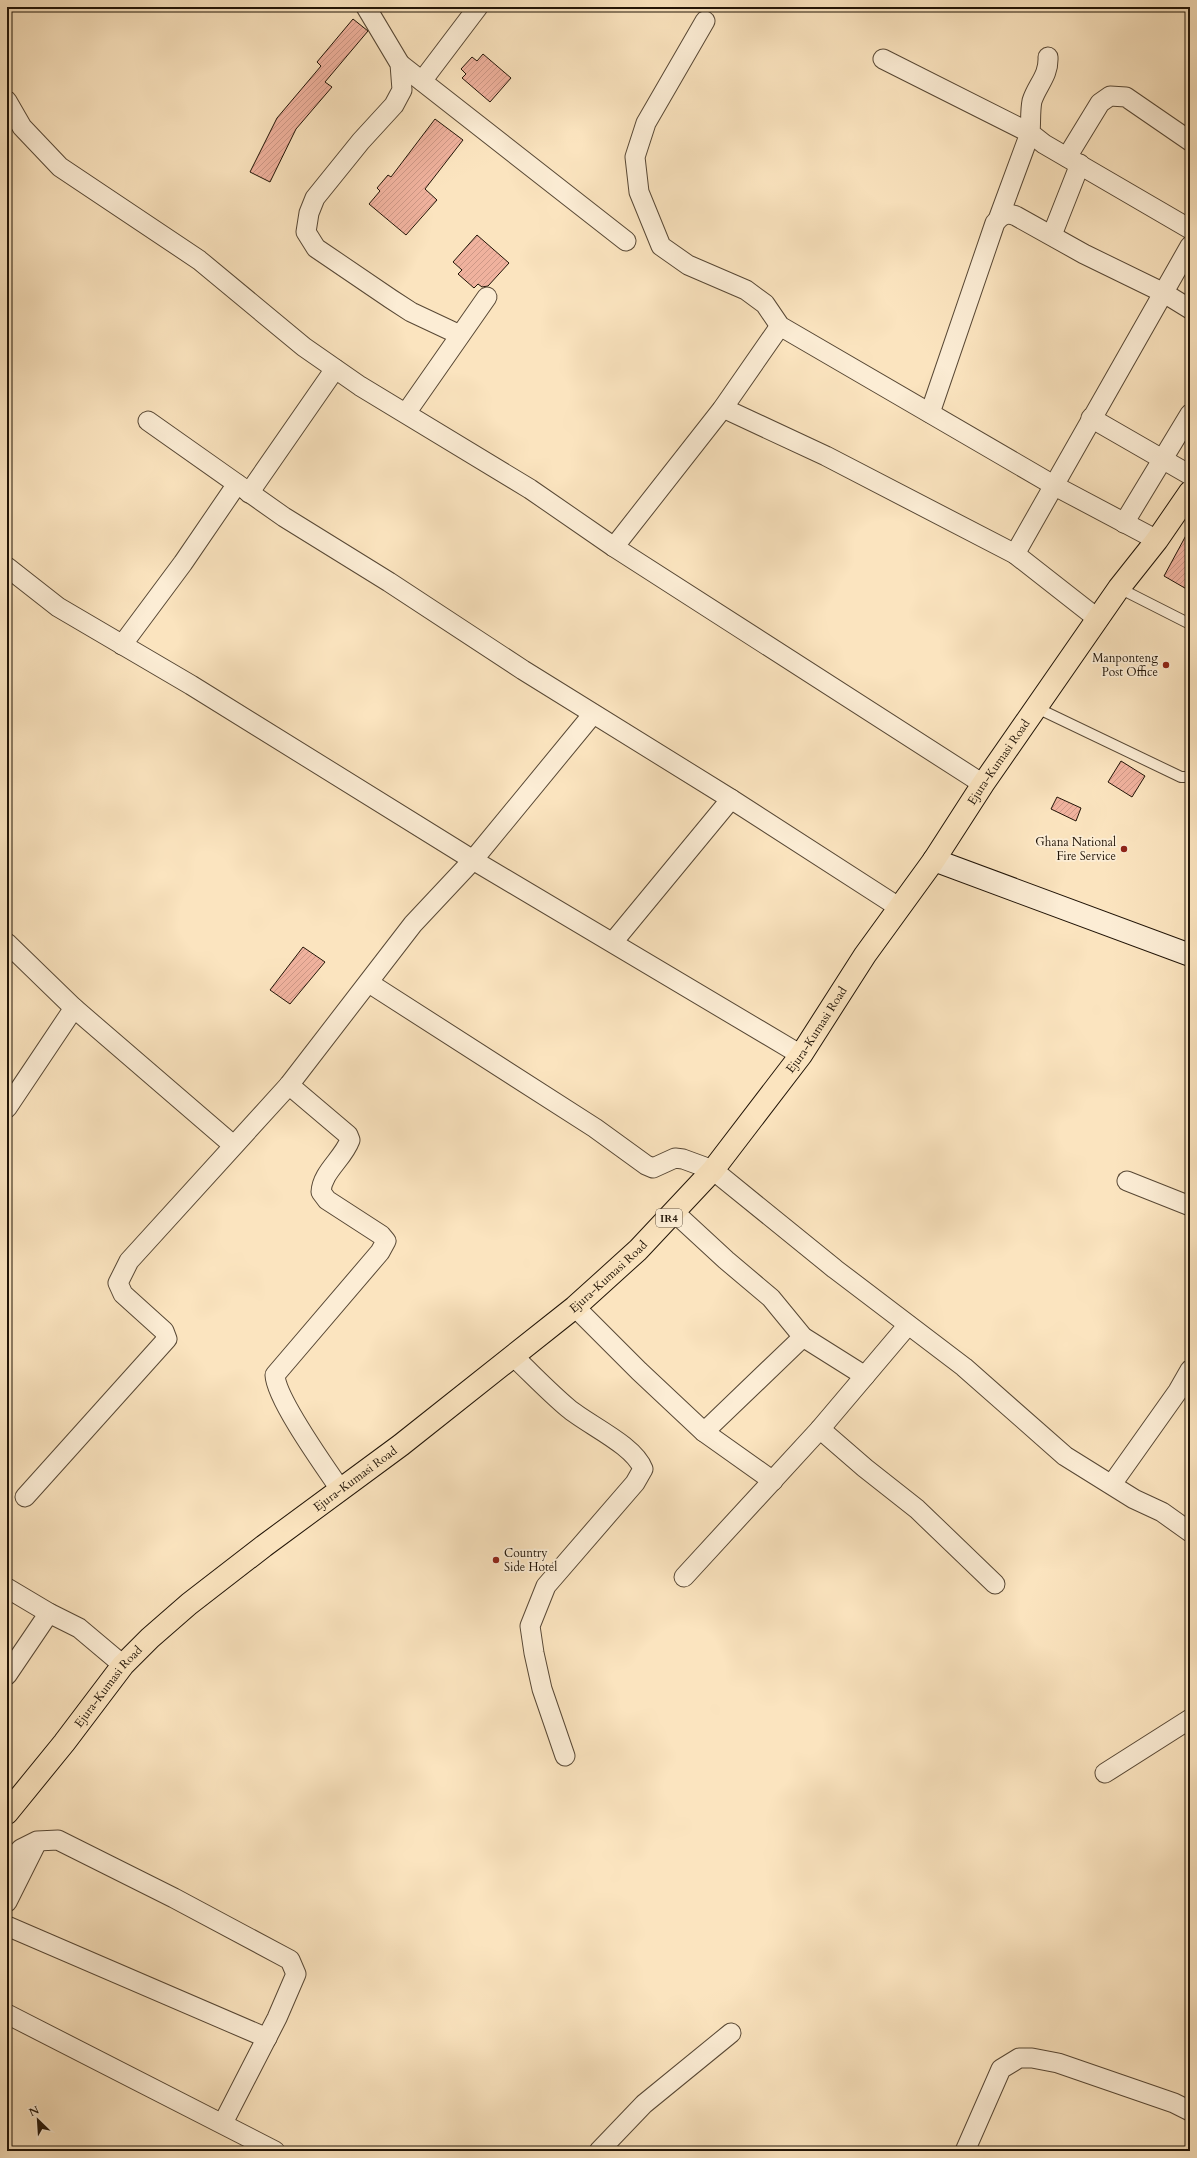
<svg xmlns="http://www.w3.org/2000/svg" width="1197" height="2158" viewBox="0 0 1197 2158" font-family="Cardo,serif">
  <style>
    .building { fill: url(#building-hatch); stroke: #211407 }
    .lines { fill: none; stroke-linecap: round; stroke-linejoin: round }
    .lane-casing { stroke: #584835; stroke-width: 12 }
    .street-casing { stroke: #584835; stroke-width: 21 }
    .secondary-casing { stroke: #211407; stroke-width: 24 }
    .primary-casing { stroke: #211407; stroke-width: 24 }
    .lane { stroke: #fcedd5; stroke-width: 10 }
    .street { stroke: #fcedd5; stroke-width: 19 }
    .secondary { stroke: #fcedd5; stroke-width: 22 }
    .primary { stroke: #fbe4bf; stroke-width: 22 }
    .poi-dot { fill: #8f2418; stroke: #fcedd5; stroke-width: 1.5 }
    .labels { text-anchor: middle; stroke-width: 3.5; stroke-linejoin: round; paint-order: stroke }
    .shield { fill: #fcedd5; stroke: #635545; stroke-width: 1 }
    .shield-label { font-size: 11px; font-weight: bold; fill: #211407 }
    .poi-label { font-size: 12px; fill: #211407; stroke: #fcedd5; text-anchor: end }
    .street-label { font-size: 12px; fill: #211407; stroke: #fcedd5 }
  </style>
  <defs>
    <pattern id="building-hatch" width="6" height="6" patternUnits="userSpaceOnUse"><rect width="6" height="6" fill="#f0b29e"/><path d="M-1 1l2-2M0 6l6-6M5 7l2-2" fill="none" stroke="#ce9887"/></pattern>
  </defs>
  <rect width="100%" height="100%" fill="#fbe4bf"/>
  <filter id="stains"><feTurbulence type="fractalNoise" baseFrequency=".005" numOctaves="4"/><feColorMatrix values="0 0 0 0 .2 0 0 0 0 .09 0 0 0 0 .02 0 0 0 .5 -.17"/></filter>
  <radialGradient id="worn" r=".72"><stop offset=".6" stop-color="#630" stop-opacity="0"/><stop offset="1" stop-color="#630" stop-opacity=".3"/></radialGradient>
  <g class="building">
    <polygon points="353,19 368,31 325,82 332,87 296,129 270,182 250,172 277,118 321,66 317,62"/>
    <polygon points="483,54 511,78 490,102 462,78 466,74 461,69 472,57 477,61"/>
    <polygon points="435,119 463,140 425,189 437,200 406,235 369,204 380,191 377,188 388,175 391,177"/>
    <polygon points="477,235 509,263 488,286 482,287 478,284 474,288 458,274 462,270 453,262"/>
    <polygon points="1190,528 1190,591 1164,576"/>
    <polygon points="1121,761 1145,776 1132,797 1108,782"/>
    <polygon points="1057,797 1081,808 1076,821 1051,809"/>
    <polygon points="303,947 325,962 290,1004 270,990"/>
  </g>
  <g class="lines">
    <g class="lane-casing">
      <g id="lane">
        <polyline points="1119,588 1190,624"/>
        <polyline points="1037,708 1181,777 1190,777"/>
      </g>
    </g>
    <g class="street-casing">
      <g id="street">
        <polyline points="366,7 400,64 402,90 394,105 361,141 315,198 309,213 306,232 316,248 391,299 411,312 460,335"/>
        <polyline points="705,21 646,123 635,157 639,192 661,246 688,265 746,290 765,304 780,326 1055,486 1157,540"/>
        <path d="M1048 57C1049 76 1037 85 1032 101 1030 111 1031 123 1030 133L1044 144 1190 229"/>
        <polyline points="883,59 1030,133 999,217"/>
        <polyline points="400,64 626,241"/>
        <polyline points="422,81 478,7"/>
        <polyline points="7,101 22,127 60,167 199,260 304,347 360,386 530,489 614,547 983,784"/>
        <polyline points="1067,157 1100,103 1110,96 1126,97 1190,141"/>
        <polyline points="1052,235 1080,164"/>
        <polyline points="723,408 826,456 1015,554 1098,619"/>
        <polyline points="406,413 487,297"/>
        <path d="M930 413 995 223C1001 215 1007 212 1016 216L1084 254 1164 293 1190 309"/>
        <polyline points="1091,418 1190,475"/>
        <polyline points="148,421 284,517 389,582 523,670 731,799 900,908"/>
        <polyline points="249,493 335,369"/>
        <polyline points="1124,523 1190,414"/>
        <polyline points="614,547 723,408 780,326"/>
        <polyline points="1015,554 1190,246"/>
        <polyline points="7,567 58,607 191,685 473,860 801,1055"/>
        <polyline points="122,645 183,563 237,484"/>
        <polyline points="613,942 731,799"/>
        <polyline points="7,943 74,1008 233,1145"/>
        <polyline points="369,983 595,1128 646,1165 653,1168 675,1158 683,1159 713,1170 835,1269 964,1367 1065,1456 1134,1499 1162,1512 1190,1532"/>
        <path d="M289 1085 348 1135 350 1140C343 1159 322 1172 321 1192L327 1200 381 1235 386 1241 380 1252 275 1375C276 1399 325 1467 340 1489"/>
        <polyline points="7,1108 74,1008"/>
        <polyline points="1127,1181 1190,1206"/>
        <polyline points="674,1212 726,1260 771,1298 803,1337 865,1376"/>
        <polyline points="575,1307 639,1371 704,1432 773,1481"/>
        <path d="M514 1357C532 1374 549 1392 568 1408 588 1425 634 1445 643 1469L635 1483 546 1586 530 1626 534 1653 542 1689 565 1756"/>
        <polyline points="820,1429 865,1468 917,1509 995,1584"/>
        <polyline points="704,1432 803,1337"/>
        <polyline points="1112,1484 1178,1391 1190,1370"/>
        <polyline points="25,1497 167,1339 164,1331 123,1294 118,1283 129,1261 289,1085 413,924 473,860 593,714"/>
        <polyline points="684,1577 820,1429 908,1325"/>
        <polyline points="7,1588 49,1613 79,1628 123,1665"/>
        <polyline points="7,1675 49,1613"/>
        <polyline points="1105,1773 1190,1719"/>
        <polyline points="7,1864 21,1849 37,1841 58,1840 174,1898 290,1960 296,1974 277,2018 223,2123"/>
        <polyline points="7,1902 37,1842"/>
        <polyline points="7,1926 267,2038"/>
        <polyline points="7,2014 275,2151"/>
        <polyline points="599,2151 644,2104 731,2033"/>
        <polyline points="965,2151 1001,2069 1019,2058 1032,2058 1058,2063 1174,2103 1190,2111"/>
      </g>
    </g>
    <g class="secondary-casing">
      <polyline id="secondary" points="934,860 1190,955"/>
    </g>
    <g class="primary-casing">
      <g id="primary">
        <path id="s1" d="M7 1813 64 1743 123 1665 150 1638 189 1604 264 1546 401 1445 575 1307 638 1250 713 1170 801 1055 865 955 934 860 983 784 1119 588 1157 540 1190 492"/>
      </g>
    </g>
    <use href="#lane" class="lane"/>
    <use href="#street" class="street"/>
    <use href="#secondary" class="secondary"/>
    <use href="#primary" class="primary"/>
  </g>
  <g class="poi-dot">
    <circle cx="1166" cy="665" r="4"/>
    <circle cx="1124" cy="849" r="4"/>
    <circle cx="496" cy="1560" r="4"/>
  </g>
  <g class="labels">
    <rect class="shield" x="656" y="1209" width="26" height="18" rx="3"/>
    <g class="shield-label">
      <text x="669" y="1222">IR4</text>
    </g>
    <g class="poi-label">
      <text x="1158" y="662">Manponteng<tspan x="1158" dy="14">Post Office</tspan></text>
      <text x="1116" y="846">Ghana National<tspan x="1116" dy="14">Fire Service</tspan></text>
      <text x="504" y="1557" text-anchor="start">Country<tspan x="504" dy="14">Side Hotel</tspan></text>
    </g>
    <g class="street-label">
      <text dy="4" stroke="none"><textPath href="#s1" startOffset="1458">Ejura-Kumasi Road</textPath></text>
      <text dy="4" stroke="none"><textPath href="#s1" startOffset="1134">Ejura-Kumasi Road</textPath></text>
      <text dy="4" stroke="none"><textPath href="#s1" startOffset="810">Ejura-Kumasi Road</textPath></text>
      <text dy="4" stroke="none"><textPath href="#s1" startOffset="486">Ejura-Kumasi Road</textPath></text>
      <text dy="4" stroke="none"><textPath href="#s1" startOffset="162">Ejura-Kumasi Road</textPath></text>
    </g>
  </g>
  <rect width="1197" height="2158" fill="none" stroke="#fbe4bf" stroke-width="24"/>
  <rect x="8" y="8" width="1181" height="2142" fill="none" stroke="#211407" stroke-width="2"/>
  <rect x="12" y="12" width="1173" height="2134" fill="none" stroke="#211407"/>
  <g transform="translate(38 2120) rotate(335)" stroke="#fcedd5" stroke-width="3" paint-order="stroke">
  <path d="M0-3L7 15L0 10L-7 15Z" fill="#211407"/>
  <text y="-6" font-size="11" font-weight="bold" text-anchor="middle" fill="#211407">N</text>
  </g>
  <rect width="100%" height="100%" filter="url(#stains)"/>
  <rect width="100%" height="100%" fill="url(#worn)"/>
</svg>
